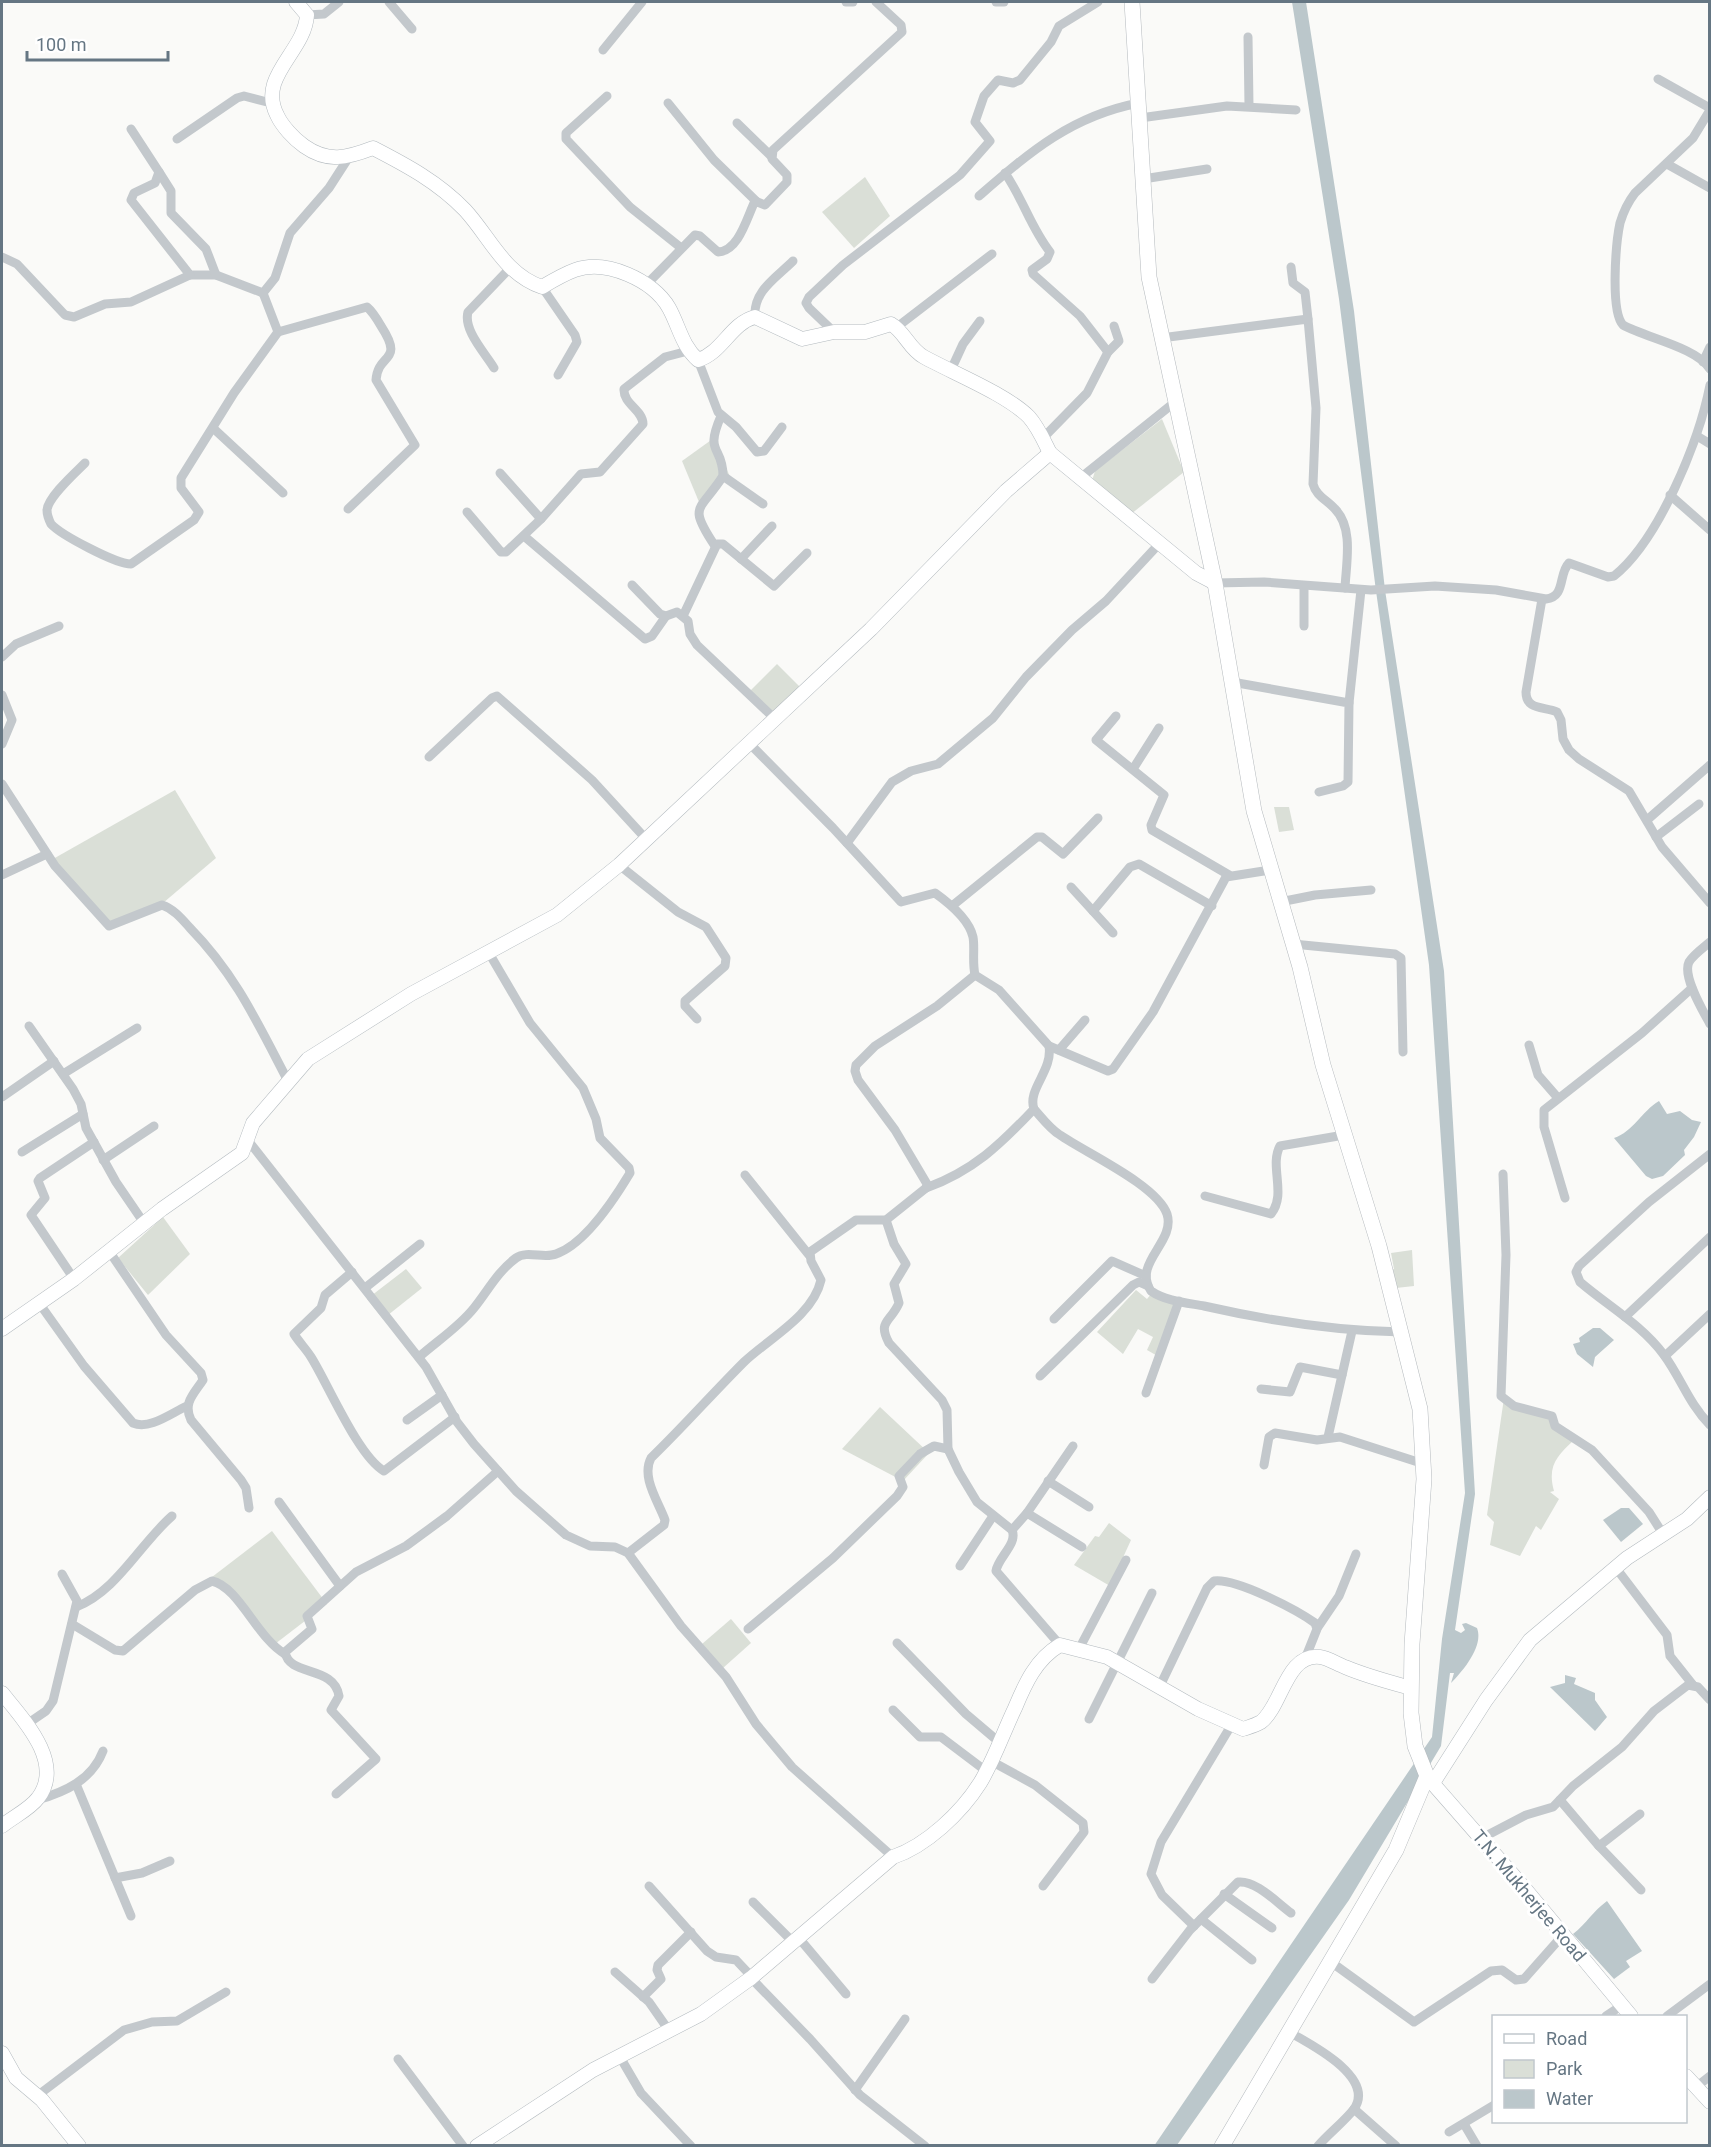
<svg xmlns="http://www.w3.org/2000/svg" width="1711" height="2147" viewBox="0 0 1711 2147" font-family="Roboto,sans-serif">
  <style>
    .green { fill: #dadfd7 }
    .water { fill: #bbc7cb }
    .lines { fill: none; stroke-linecap: round; stroke-linejoin: round }
    .secondary-casing { stroke: #b3babf; stroke-width: 15 }
    .primary-casing { stroke: #b5babe; stroke-width: 16 }
    .street { stroke: #c3c8cc; stroke-width: 9 }
    .secondary { stroke: #fff; stroke-width: 14 }
    .primary { stroke: #fff; stroke-width: 15 }
    .labels { text-anchor: middle; stroke-width: 6; stroke-linejoin: round; paint-order: stroke }
    .street-label { font-size: 18px; fill: #657683; stroke: #fff }
  </style>
  <rect width="100%" height="100%" fill="#fafaf8"/>
  <g class="green">
    <polygon points="865,177 890,216 854,248 822,212"/>
    <polygon points="1162,419 1184,472 1131,514 1092,481 1095,471"/>
    <polygon points="714,438 730,477 699,502 682,461"/>
    <polygon points="777,664 804,691 775,719 749,692"/>
    <polygon points="175,790 216,858 163,903 109,926 53,859"/>
    <polygon points="1274,807 1289,807 1294,830 1279,832"/>
    <polygon points="163,1217 190,1254 148,1295 118,1258"/>
    <polygon points="1412,1250 1414,1286 1396,1288 1388,1271 1394,1269 1391,1253"/>
    <polygon points="406,1269 422,1288 383,1319 367,1299"/>
    <polygon points="1136,1290 1147,1299 1152,1293 1179,1303 1161,1358 1147,1350 1153,1337 1138,1329 1123,1354 1097,1332"/>
    <path d="M1504 1398 1552 1416 1574 1440C1557 1456 1547 1466 1554 1491L1550 1492 1559 1499 1541 1530 1536 1526 1520 1556 1490 1545 1494 1522 1487 1515Z"/>
    <polygon points="880,1407 929,1453 903,1481 842,1449"/>
    <polygon points="1109,1523 1131,1540 1110,1586 1074,1565 1095,1536 1099,1537"/>
    <polygon points="272,1531 327,1604 275,1644 212,1577"/>
    <polygon points="731,1619 751,1643 723,1668 702,1644"/>
  </g>
  <g class="water">
    <path d="M1292 2H1306L1354 311 1385 590 1444 971 1475 1494 1455 1630 1461 1633 1465 1630 1462 1624 1466 1623 1477 1628C1484 1646 1463 1671 1451 1683L1454 1673H1450L1441 1746 1349 1900 1177 2145 1154 2146 1432 1737 1442 1639 1465 1493 1429 965 1376 591 1339 299Z"/>
    <path d="M1659 1101 1667 1114 1680 1111 1692 1120 1701 1122 1694 1137 1684 1150 1685 1155 1663 1176 1652 1179 1646 1176 1614 1138C1633 1132 1642 1111 1659 1101Z"/>
    <polygon points="1593,1328 1600,1328 1614,1340 1595,1357 1593,1367 1577,1354 1573,1344 1580,1342 1579,1338"/>
    <polygon points="1621,1508 1629,1508 1643,1524 1621,1542 1603,1520"/>
    <polygon points="1565,1675 1576,1678 1574,1684 1595,1693 1595,1700 1607,1717 1595,1731 1550,1687 1565,1683"/>
    <path d="M1607 1901 1642 1951 1626 1961 1630 1967 1614 1979 1573 1934C1587 1923 1592 1912 1607 1901Z"/>
  </g>
  <g class="lines">
    <g class="secondary-casing">
      <g id="secondary">
        <path d="M296 2 307 15C305 52 257 76 277 115 282 126 294 139 304 146 328 163 347 158 373 148 406 165 438 182 465 210 490 237 504 274 542 287 552 281 564 274 575 270 606 259 653 280 669 308 679 326 682 346 698 360 722 353 731 323 755 317L802 339 834 332H865L891 324C905 332 909 349 924 357 953 373 1006 394 1029 417 1038 427 1044 441 1050 453"/>
        <polyline points="2,1329 74,1279 162,1209 242,1153 253,1123 308,1059 411,994 557,915 619,865 871,629 1006,491 1050,453 1196,573 1215,583"/>
        <path d="M2 1693C23 1719 65 1763 38 1798 30 1809 13 1817 2 1826"/>
        <polyline points="1428,1778 1526,1890 1631,2016"/>
        <polyline points="1433,1783 1486,1700 1530,1640 1627,1558 1687,1519 1710,1497"/>
        <polyline points="2,2053 16,2078 42,2100 79,2146"/>
        <polyline points="1686,2076 1710,2102"/>
        <path d="M477 2146 593 2070 701 2014 751 1978 893 1857C926 1846 961 1813 980 1783 994 1760 1003 1733 1015 1708 1025 1684 1036 1659 1060 1645L1107 1657 1198 1709 1243 1729C1249 1727 1256 1725 1261 1722 1282 1706 1286 1653 1320 1657 1328 1658 1337 1664 1345 1667 1366 1676 1389 1682 1411 1688"/>
      </g>
    </g>
    <g class="primary-casing">
      <polyline id="primary" points="1132,2 1149,277 1215,583 1254,811 1300,967 1323,1065 1379,1246 1420,1409 1424,1479 1412,1644 1411,1713 1415,1746 1427,1776 1396,1850 1222,2146"/>
    </g>
    <g class="street">
      <polyline points="389,2 412,29"/>
      <polyline points="846,2 853,2"/>
      <polyline points="996,2 1004,2"/>
      <polyline points="307,15 324,14 339,2"/>
      <polyline points="1248,37 1249,106"/>
      <polyline points="603,50 642,2"/>
      <polyline points="1658,79 1710,108"/>
      <polyline points="607,96 566,133 566,139 630,207 680,247"/>
      <polyline points="668,103 714,160 756,201"/>
      <path d="M1710 110 1693 138 1635 193C1628 202 1623 213 1620 223 1616 242 1610 311 1623 325 1646 338 1696 347 1710 369"/>
      <polyline points="1140,118 1227,106 1296,110"/>
      <polyline points="737,123 771,156"/>
      <polyline points="131,129 159,172 155,183 134,193 131,200 190,275 216,275 263,293 275,278 290,233 329,188 349,157"/>
      <polyline points="177,139 237,98 244,96 271,103"/>
      <polyline points="1667,164 1710,188"/>
      <polyline points="159,172 171,191 171,213 206,249 216,275"/>
      <path d="M1005 173C1023 199 1031 228 1050 252L1047 259 1032 270 1033 274 1080 316 1108 352"/>
      <polyline points="1143,179 1207,169"/>
      <path d="M979 196C1030 152 1071 116 1139 103"/>
      <polyline points="2,257 17,264 65,315 74,317 105,304 131,302 190,275"/>
      <polyline points="1291,267 1293,283 1305,292 1308,319"/>
      <path d="M646 285 695 235 700 236 718 252C739 251 747 217 755 201L765 205 787 182V175L772 159 773 150 902 32 901 25 876 2"/>
      <polyline points="542,287 575,335 577,342 558,375"/>
      <path d="M755 317C753 291 776 278 793 261"/>
      <polyline points="897,327 992,254"/>
      <path d="M278 332 367 307C373 312 377 319 381 326 405 363 378 352 376 380L415 445 348 509"/>
      <polyline points="834,332 809,308 806,303 809,297 843,265 960,175 990,141 975,122 984,96 998,80 1013,83 1020,80 1051,42 1059,26 1098,2"/>
      <path d="M1161 338 1308 319 1316 408 1313 484C1316 496 1327 500 1335 509 1354 528 1346 564 1345 588"/>
      <polyline points="698,360 718,412 736,427 757,452 764,451 782,427"/>
      <polyline points="1703,362 1710,347"/>
      <path d="M494 368C485 353 463 330 468 312L510 268"/>
      <polyline points="951,370 963,344 980,321"/>
      <polyline points="213,428 283,493"/>
      <polyline points="1697,436 1710,444"/>
      <polyline points="1043,438 1087,393 1108,352 1119,341 1114,326"/>
      <path d="M85 463C75 473 48 497 47 510 47 515 49 520 51 524 61 535 116 564 131 564L194 520 199 512 181 488V478L234 393 278 332 263 293"/>
      <polyline points="500,473 541,519"/>
      <polyline points="723,476 763,504"/>
      <polyline points="1079,479 1175,402"/>
      <polyline points="1670,495 1710,530"/>
      <path d="M467 512 501 552H506L541 519 581 474 600 472 643 424C643 410 623 404 624 389L665 357 688 351"/>
      <polyline points="524,536 645,639 652,636 666,616"/>
      <path d="M715 546C687 504 700 512 723 476 723 445 704 455 721 416"/>
      <polyline points="741,559 772,526"/>
      <path d="M1215 583 1264 582 1371 590 1435 586 1496 590 1546 599C1566 597 1558 574 1569 563L1608 577 1614 576C1659 540 1699 441 1710 385"/>
      <polyline points="632,585 660,614 666,616 677,612 688,621 690,634 697,645 775,719"/>
      <path d="M1542 599 1526 692C1526 711 1545 706 1557 712L1561 720 1563 739 1569 750 1579 759 1629 791 1662 847 1710 903"/>
      <polyline points="683,616 717,544 723,544 774,586 807,553"/>
      <polyline points="1304,626 1304,586"/>
      <polyline points="2,657 16,644 59,626"/>
      <polyline points="1232,682 1349,703 1348,782 1343,786 1319,792"/>
      <polyline points="2,695 12,720 2,744"/>
      <polyline points="1349,703 1361,590"/>
      <polyline points="1116,716 1096,740 1164,795 1151,825 1152,830 1229,875"/>
      <path d="M749 743 833 828 901 902 935 893C949 903 969 919 973 937 975 948 972 961 975 975L999 990 1049 1046C1053 1071 1027 1089 1034 1109 1042 1118 1050 1129 1060 1135 1086 1153 1157 1185 1167 1214 1176 1242 1132 1263 1151 1291 1165 1301 1188 1303 1204 1306 1270 1321 1334 1331 1402 1332"/>
      <polyline points="429,757 492,698 497,696 592,780 647,840"/>
      <polyline points="1133,769 1159,728"/>
      <path d="M2 784 55 866 109 926 162 905C174 909 182 919 190 928 236 975 258 1024 288 1081"/>
      <polyline points="1647,820 1710,765"/>
      <polyline points="1656,837 1699,804"/>
      <polyline points="847,843 892,782 911,771 938,764 993,718 1026,677 1072,630 1106,601 1159,544"/>
      <polyline points="619,865 678,912 706,927 726,958 725,966 685,1001 685,1006 697,1019"/>
      <polyline points="2,875 47,854"/>
      <polyline points="1071,887 1113,933"/>
      <polyline points="1280,902 1315,895 1371,890"/>
      <polyline points="952,906 1037,837 1042,837 1063,854 1098,818"/>
      <polyline points="1093,911 1130,867 1139,864 1212,906"/>
      <path d="M1710 942C1703 948 1693 955 1689 962 1682 976 1703 1011 1710 1024"/>
      <polyline points="1293,944 1395,954 1401,958 1403,1052"/>
      <polyline points="29,1026 73,1089 81,1104 86,1128 116,1182 144,1223"/>
      <polyline points="1529,1045 1538,1075 1558,1098"/>
      <polyline points="1049,1046 1108,1071 1113,1069 1153,1012 1226,877 1270,870"/>
      <polyline points="1059,1050 1085,1020"/>
      <polyline points="63,1074 137,1028"/>
      <polyline points="2,1097 54,1061"/>
      <polyline points="247,1139 426,1367 457,1422 474,1444 516,1491 566,1535 590,1546 615,1547 628,1553 681,1626 726,1677 756,1724 792,1767 893,1857"/>
      <polyline points="22,1152 83,1114"/>
      <path d="M1710 1154 1649 1202 1579 1266 1576 1272 1580 1282C1608 1306 1642 1325 1664 1355 1681 1378 1689 1404 1710 1425"/>
      <polyline points="103,1160 154,1126"/>
      <polyline points="1503,1174 1506,1255 1501,1396 1514,1406 1552,1416 1555,1426 1592,1450 1649,1512 1663,1534"/>
      <polyline points="745,1175 809,1255"/>
      <path d="M926 1188C973 1171 1000 1145 1034 1109"/>
      <path d="M1205 1196 1271 1214C1287 1194 1269 1166 1280 1146L1344 1135"/>
      <polyline points="1565,1198 1544,1127 1544,1110 1642,1033 1692,988"/>
      <path d="M886 1220 894 1244 906 1264 894 1284 899 1303C891 1322 877 1321 889 1343L942 1400 947 1410 948 1449 959 1472 977 1502 1012 1530C1018 1544 998 1557 996 1571L1060 1645"/>
      <path d="M109 1251 166 1335 201 1373 203 1380C193 1395 183 1403 191 1420L241 1480 246 1488 249 1508"/>
      <path d="M352 1272 325 1295 321 1308 294 1334C299 1342 306 1349 311 1357 328 1384 358 1456 384 1471L455 1417"/>
      <polyline points="74,1279 31,1215 45,1198 38,1181 40,1178 94,1142"/>
      <polyline points="365,1288 420,1244"/>
      <path d="M39 1303 84 1366 133 1423C150 1430 171 1413 187 1406"/>
      <polyline points="1625,1317 1710,1237"/>
      <polyline points="1054,1319 1112,1261 1146,1276"/>
      <polyline points="1665,1356 1710,1314"/>
      <path d="M419 1357C437 1341 459 1327 474 1308 487 1292 498 1271 516 1258 527 1250 544 1259 556 1254 585 1244 615 1198 630 1173L629 1168 600 1138 596 1119 583 1088 530 1023 489 953"/>
      <polyline points="1040,1376 1133,1285 1139,1282 1148,1286"/>
      <polyline points="1261,1389 1290,1392 1300,1367 1342,1375"/>
      <polyline points="1146,1393 1179,1301"/>
      <polyline points="407,1420 442,1395"/>
      <polyline points="1328,1437 1352,1331"/>
      <polyline points="1264,1465 1269,1437 1275,1433 1317,1440 1340,1437 1424,1464"/>
      <polyline points="1048,1481 1089,1507"/>
      <polyline points="279,1502 340,1586"/>
      <polyline points="1027,1513 1073,1446"/>
      <polyline points="1012,1530 1027,1513 1082,1547"/>
      <path d="M628 1553 664 1525 665 1520C658 1501 641 1477 651 1458 683 1427 712 1394 744 1362 768 1339 813 1316 821 1280L811 1261 810 1252 856 1220H886L926 1188 927 1184 895 1130 858 1080 855 1071 856 1065 875 1046 937 1006 975 975"/>
      <polyline points="960,1566 993,1516"/>
      <polyline points="1616,1568 1667,1635 1670,1656 1693,1685"/>
      <path d="M76 1607C116 1592 140 1544 172 1516"/>
      <path d="M72 1624 115 1650 123 1651 195 1590 212 1581C239 1587 257 1638 285 1654"/>
      <polyline points="1318,1627 1339,1596 1356,1554"/>
      <polyline points="748,1629 833,1558 897,1496 903,1487 899,1476 920,1454 934,1446 948,1449"/>
      <polyline points="897,1643 966,1714 999,1742"/>
      <polyline points="1079,1649 1126,1560"/>
      <path d="M1159 1688 1207 1588 1214 1581C1236 1578 1297 1610 1315 1623L1317 1629 1305 1659"/>
      <polyline points="893,1710 920,1737 941,1737 986,1771"/>
      <polyline points="1089,1719 1152,1593"/>
      <polyline points="27,1724 46,1711 53,1701 77,1601 62,1574"/>
      <polyline points="991,1761 1035,1785 1083,1823 1084,1832 1043,1886"/>
      <polyline points="76,1784 131,1916"/>
      <path d="M336 1794 376 1759 331 1710 339 1696C334 1665 289 1677 285 1652L312 1629 307 1616 356 1572 406 1546 447 1516 498 1471"/>
      <path d="M37 1800C65 1792 92 1780 103 1751"/>
      <polyline points="1560,1800 1599,1846 1641,1890"/>
      <polyline points="1480,1839 1526,1815 1553,1807 1573,1786 1622,1747 1654,1711 1688,1685 1698,1687 1710,1700"/>
      <polyline points="1599,1846 1640,1814"/>
      <polyline points="115,1878 142,1873 170,1861"/>
      <polyline points="649,1886 707,1951 716,1957 736,1960 752,1977"/>
      <polyline points="1224,1894 1272,1928"/>
      <polyline points="753,1902 793,1942"/>
      <polyline points="1201,1919 1252,1960"/>
      <polyline points="1194,1926 1162,1895 1151,1874 1161,1842 1232,1724"/>
      <polyline points="798,1937 846,1994"/>
      <polyline points="1331,1962 1414,2022 1491,1971 1502,1970 1516,1980 1524,1979 1563,1935"/>
      <polyline points="615,1972 649,2002 670,2032"/>
      <polyline points="751,1978 810,2039 860,2095 925,2146"/>
      <path d="M1152 1979 1190 1930 1238 1882C1256 1880 1276 1902 1291 1913"/>
      <polyline points="643,1997 661,1979 657,1970 658,1965 691,1932"/>
      <polyline points="1606,2016 1621,2006"/>
      <polyline points="1667,2016 1710,1984"/>
      <path d="M1289 2032C1310 2044 1376 2077 1354 2109 1344 2122 1329 2133 1318 2146"/>
      <polyline points="620,2057 641,2093 691,2146"/>
      <polyline points="398,2059 463,2146"/>
      <polyline points="1696,2087 1710,2076"/>
      <polyline points="855,2090 905,2019"/>
      <polyline points="37,2096 124,2030 152,2022 177,2021 226,1992"/>
      <polyline points="1354,2109 1396,2146"/>
      <polyline points="1464,2124 1477,2146"/>
      <polyline points="1449,2132 1494,2105"/>
    </g>
    <use href="#secondary" class="secondary"/>
    <use href="#primary" class="primary"/>
  </g>
  <g class="labels">
    <g class="street-label">
      <text transform="translate(1529 1896) rotate(50)" y="6">T.N. Mukherjee Road</text>
    </g>
  </g>
  <rect width="1711" height="2147" fill="none" stroke="#657683" stroke-width="6"/>
  <rect x="1492" y="2015" width="195" height="108" fill="#ffffff" stroke="#c1c8cd" stroke-width="1.5"/>
  <rect x="1504" y="2034" width="30" height="9" fill="#ffffff" stroke="#c1c8cd" stroke-width="1.5"/>
  <text x="1546" y="2045" font-size="18" fill="#657683">Road</text>
  <rect x="1504" y="2060" width="30" height="18" fill="#dadfd7" stroke="#c1c8cd" stroke-width="1.5"/>
  <text x="1546" y="2075" font-size="18" fill="#657683">Park</text>
  <rect x="1504" y="2090" width="30" height="18" fill="#bbc7cb" stroke="#c1c8cd" stroke-width="1.5"/>
  <text x="1546" y="2105" font-size="18" fill="#657683">Water</text>
  <path d="M27 51v9h141v-9" fill="none" stroke="#657683" stroke-width="3"/>
  <text x="36" y="51" font-size="18" fill="#657683" stroke="#ffffff" stroke-width="4.5" paint-order="stroke">100 m</text>
</svg>
